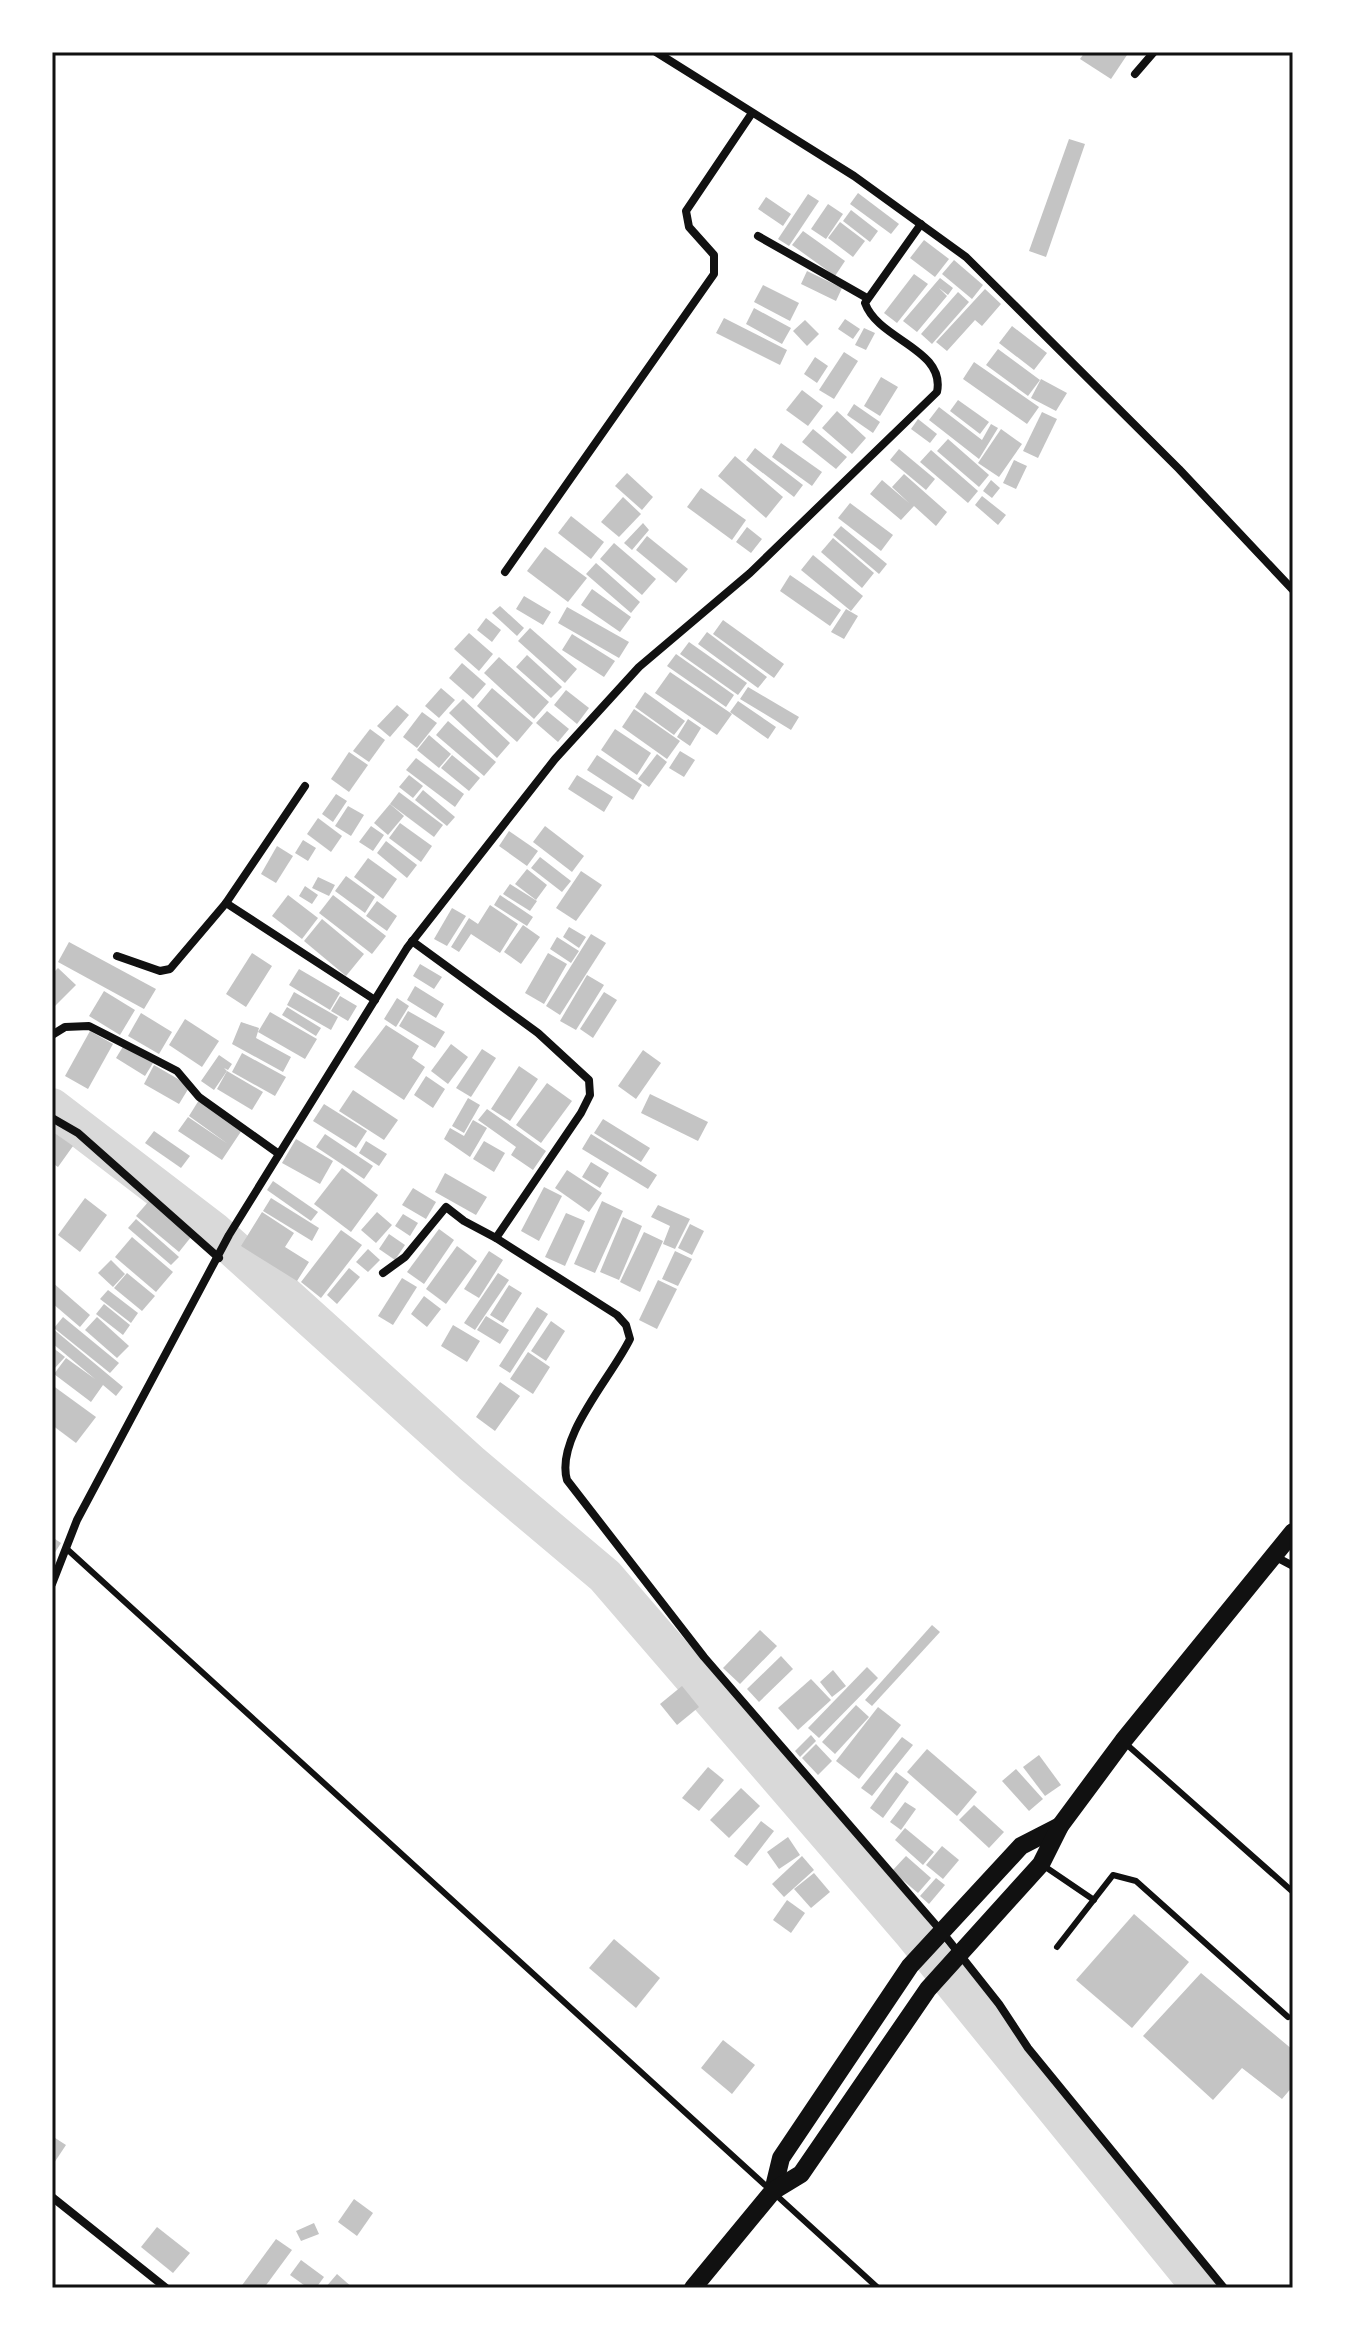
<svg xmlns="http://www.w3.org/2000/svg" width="1345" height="2340" viewBox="0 0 1345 2340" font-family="'Public Sans',sans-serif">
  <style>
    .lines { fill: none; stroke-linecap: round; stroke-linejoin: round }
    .river { stroke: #d9d9d9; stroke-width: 38 }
    .building { fill: #c4c4c4 }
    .service { stroke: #111; stroke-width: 6 }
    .minor { stroke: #111; stroke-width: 8 }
    .primary { stroke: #111; stroke-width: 18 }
    .neatline { fill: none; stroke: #111; stroke-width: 3 }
  </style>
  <rect width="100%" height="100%" fill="#fff"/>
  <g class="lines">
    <polyline class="river" points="52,1107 214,1231 472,1464 605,1576 911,1931 1201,2288"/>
  </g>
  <g class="building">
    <polygon points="1085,52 1129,52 1111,79 1080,59"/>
    <polygon points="1069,139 1085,144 1046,257 1029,251"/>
    <polygon points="858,193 899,224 891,234 850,204"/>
    <polygon points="808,194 819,201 789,246 778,239"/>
    <polygon points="766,197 791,214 783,226 758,209"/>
    <polygon points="828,204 843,214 826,239 811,229"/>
    <polygon points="851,210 878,231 870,242 843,221"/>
    <polygon points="840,222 865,241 853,257 828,238"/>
    <polygon points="803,231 845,261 835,276 792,245"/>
    <polygon points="924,240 949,259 935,277 910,258"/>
    <polygon points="954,260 983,285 972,299 942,274"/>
    <polygon points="807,271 842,288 836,301 801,284"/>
    <polygon points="914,274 928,284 897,323 884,313"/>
    <polygon points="940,278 953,288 948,295 939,288 947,296 917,332 903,321"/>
    <polygon points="763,285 799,303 790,321 754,302"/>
    <polygon points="985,289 1001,304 982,326 975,320 947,351 936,342"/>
    <polygon points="958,292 969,302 932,344 921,334"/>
    <polygon points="754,308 791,328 782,344 746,324"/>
    <polygon points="724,318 787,350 780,365 716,333"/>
    <polygon points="845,319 860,329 853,339 838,329"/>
    <polygon points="805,320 819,334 807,346 793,331"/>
    <polygon points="1012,326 1047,353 1034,370 999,343"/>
    <polygon points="864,328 875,333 866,350 855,345"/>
    <polygon points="998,349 1040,380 1028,396 986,365"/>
    <polygon points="844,352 858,361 834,399 819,390"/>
    <polygon points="815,357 828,366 817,383 804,374"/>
    <polygon points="974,362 1039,407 1027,424 963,379"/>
    <polygon points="881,377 898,387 880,416 864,406"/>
    <polygon points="1041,379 1067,393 1056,411 1031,398"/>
    <polygon points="802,390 823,406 808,426 786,410"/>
    <polygon points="958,400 989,422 980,434 950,411"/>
    <polygon points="854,404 880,422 873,433 847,415"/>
    <polygon points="939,407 982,440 991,424 998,428 979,459 929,420"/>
    <polygon points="837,411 866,438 852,454 822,428"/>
    <polygon points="1042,412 1057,419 1038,458 1023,451"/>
    <polygon points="918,419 937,434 930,443 911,429"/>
    <polygon points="813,429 847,457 836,469 802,442"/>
    <polygon points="1001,429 1022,444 999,477 978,463"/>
    <polygon points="948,439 989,475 979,487 937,451"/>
    <polygon points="781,443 822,472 812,486 772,457"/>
    <polygon points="755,448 803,485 794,497 746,460"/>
    <polygon points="899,449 935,479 926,490 890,460"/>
    <polygon points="931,450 978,491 968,503 920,462"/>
    <polygon points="735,456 783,497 766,518 718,476"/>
    <polygon points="1014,460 1027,466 1016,489 1003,483"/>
    <polygon points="627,473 653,497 642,510 615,486"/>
    <polygon points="904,474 947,512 936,526 914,506 901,520 870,494 882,480 909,503 892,487"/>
    <polygon points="991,480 1000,488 992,498 983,491"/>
    <polygon points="701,488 746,520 732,540 687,507"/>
    <polygon points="982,496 1006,515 998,525 975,505"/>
    <polygon points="623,497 641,514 619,537 601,522"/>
    <polygon points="850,503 893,535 881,551 838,518"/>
    <polygon points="571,516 604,542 591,559 558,533"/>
    <polygon points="643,523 649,530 632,550 624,543"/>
    <polygon points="841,526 887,564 879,574 833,535"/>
    <polygon points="747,527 762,539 751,553 736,542"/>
    <polygon points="647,536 688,569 676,583 636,550"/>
    <polygon points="833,538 874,573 862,588 821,552"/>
    <polygon points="614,543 656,579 642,595 600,559"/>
    <polygon points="545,547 587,578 568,602 527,571"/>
    <polygon points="813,555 863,596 851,611 801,570"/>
    <polygon points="596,563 640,602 631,613 586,574"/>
    <polygon points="790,575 841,610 830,626 780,591"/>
    <polygon points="592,589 631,617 620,632 581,605"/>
    <polygon points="524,596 551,612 543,625 516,609"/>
    <polygon points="500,606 524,628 517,636 492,613"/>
    <polygon points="567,607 629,642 619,658 558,623"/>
    <polygon points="846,609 858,616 844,639 831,632"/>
    <polygon points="486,618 501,630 492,642 477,630"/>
    <polygon points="723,620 784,664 774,678 713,634"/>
    <polygon points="530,628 577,669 565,683 518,641"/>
    <polygon points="707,632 767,677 758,688 698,644"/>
    <polygon points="469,633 493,654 479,671 454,649"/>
    <polygon points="572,634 615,661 604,677 562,650"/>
    <polygon points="689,642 747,683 738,695 680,654"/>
    <polygon points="676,654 734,695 726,707 667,666"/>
    <polygon points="527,655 562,687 551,698 516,667"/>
    <polygon points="499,657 549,702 534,719 484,673"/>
    <polygon points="462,663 486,684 473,699 449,678"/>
    <polygon points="670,672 732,714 717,735 655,693"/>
    <polygon points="748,687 799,717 791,730 740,699"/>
    <polygon points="441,688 455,700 439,718 425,706"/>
    <polygon points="492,688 533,723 517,742 477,706"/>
    <polygon points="566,690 589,708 577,724 554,705"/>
    <polygon points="645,692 685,721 674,735 635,707"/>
    <polygon points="463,699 510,743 497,758 449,713"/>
    <polygon points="738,701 776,727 768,739 730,712"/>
    <polygon points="397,705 409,715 390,737 377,726"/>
    <polygon points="634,709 680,741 667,759 622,727"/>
    <polygon points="547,711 569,729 558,742 536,723"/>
    <polygon points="422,712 437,723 417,748 403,737"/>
    <polygon points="688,719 701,728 690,746 677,737"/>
    <polygon points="448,721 496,762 484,776 436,735"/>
    <polygon points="370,729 385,740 369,762 353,751"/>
    <polygon points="615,729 651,753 637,775 601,750"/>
    <polygon points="429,735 451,754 439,768 417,750"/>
    <polygon points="680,751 695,760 684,777 669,768"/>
    <polygon points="349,752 368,765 349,792 331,779"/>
    <polygon points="657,754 667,762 649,787 638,779"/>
    <polygon points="452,755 480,778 469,791 441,768"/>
    <polygon points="597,755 642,785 633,800 587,770"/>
    <polygon points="416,758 464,794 455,807 406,770"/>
    <polygon points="409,775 423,786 413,798 399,787"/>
    <polygon points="577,775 613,797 604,812 568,789"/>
    <polygon points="423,790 455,817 447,826 415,800"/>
    <polygon points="399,792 443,825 434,837 390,804"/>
    <polygon points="336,794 347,801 333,822 322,814"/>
    <polygon points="390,804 404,816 388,835 374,823"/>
    <polygon points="348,806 364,815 351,836 335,826"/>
    <polygon points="318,818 342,836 331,852 307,834"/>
    <polygon points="400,823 432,846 421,862 389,838"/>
    <polygon points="371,826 384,835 373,851 359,842"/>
    <polygon points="545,826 584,856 572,872 533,842"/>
    <polygon points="509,831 538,851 527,866 499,846"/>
    <polygon points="303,840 316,848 308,861 295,853"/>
    <polygon points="386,841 417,865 407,878 377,853"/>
    <polygon points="277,846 293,856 276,883 261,874"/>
    <polygon points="540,857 571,881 562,892 531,868"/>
    <polygon points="368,858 397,879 383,899 354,877"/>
    <polygon points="527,869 547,885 536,900 515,884"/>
    <polygon points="581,871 602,885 576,921 556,908"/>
    <polygon points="346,876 375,897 365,913 335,891"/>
    <polygon points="318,877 335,885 329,896 312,888"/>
    <polygon points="510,884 537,901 530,911 503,894"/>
    <polygon points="305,886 318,895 312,904 299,896"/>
    <polygon points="288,895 318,918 302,939 272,916"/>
    <polygon points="333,895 386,936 372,954 319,913"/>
    <polygon points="500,895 533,917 527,926 494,905"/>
    <polygon points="377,901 397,916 387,931 366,916"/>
    <polygon points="490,905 518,924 500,953 471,934 459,952 451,947 469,918 478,924"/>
    <polygon points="452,908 466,916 447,946 434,939"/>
    <polygon points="322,919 364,954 346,976 304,941"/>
    <polygon points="523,925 540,937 521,964 504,952"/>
    <polygon points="569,927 586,937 579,948 563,937"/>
    <polygon points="591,934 606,943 560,1015 546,1006"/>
    <polygon points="557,937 579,951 571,963 550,949"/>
    <polygon points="69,942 156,989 144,1009 58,962"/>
    <polygon points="252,953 272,966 246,1007 226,994"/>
    <polygon points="548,953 567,964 544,1004 525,993"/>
    <polygon points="420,964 442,977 434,989 413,976"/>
    <polygon points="58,968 76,985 52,1009 52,974"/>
    <polygon points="299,969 340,993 330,1010 289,985"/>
    <polygon points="587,975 604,985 576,1030 560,1021"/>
    <polygon points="415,986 444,1004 436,1018 407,1000"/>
    <polygon points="104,991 135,1010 120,1035 89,1016"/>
    <polygon points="294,992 338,1017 331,1030 287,1005"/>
    <polygon points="604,992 617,1000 593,1038 580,1029"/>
    <polygon points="340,996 357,1006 348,1021 331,1011"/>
    <polygon points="397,998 409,1006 396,1027 384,1019"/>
    <polygon points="287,1007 321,1028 316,1036 282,1015"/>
    <polygon points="408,1011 445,1032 435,1048 399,1026"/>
    <polygon points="270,1012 317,1039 305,1059 258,1032"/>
    <polygon points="141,1013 172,1032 159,1054 128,1036"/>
    <polygon points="185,1019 219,1041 202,1067 169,1045"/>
    <polygon points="241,1022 259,1028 256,1038 291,1057 283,1072 232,1044"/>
    <polygon points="386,1025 419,1046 412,1058 425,1067 404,1100 354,1067"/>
    <polygon points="90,1031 113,1044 88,1089 65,1076"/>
    <polygon points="451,1044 468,1057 448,1084 431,1071"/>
    <polygon points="124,1045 153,1063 145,1076 116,1058"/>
    <polygon points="482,1049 496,1058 471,1097 456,1088"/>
    <polygon points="643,1050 661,1063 636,1099 618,1086"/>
    <polygon points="242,1053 286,1077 275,1096 232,1072"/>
    <polygon points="219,1055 232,1064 228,1070 224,1068 227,1071 214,1090 201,1081"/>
    <polygon points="154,1065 190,1086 179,1104 144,1084"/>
    <polygon points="519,1066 538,1079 510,1121 491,1109"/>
    <polygon points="227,1071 263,1092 252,1110 217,1089"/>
    <polygon points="426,1076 445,1089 433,1108 414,1095"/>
    <polygon points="547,1083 572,1101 541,1143 516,1125"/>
    <polygon points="353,1090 398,1120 384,1140 339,1111"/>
    <polygon points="650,1094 708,1122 698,1141 641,1113"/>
    <polygon points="468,1098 480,1105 464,1133 452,1126"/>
    <polygon points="199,1100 242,1130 222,1160 178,1131 188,1117 228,1144 189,1116"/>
    <polygon points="324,1104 367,1131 356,1148 313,1121"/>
    <polygon points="487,1109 546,1151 533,1170 511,1155 516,1147 478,1120"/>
    <polygon points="603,1119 650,1148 641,1162 594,1133"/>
    <polygon points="473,1120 487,1128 470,1157 444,1139 450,1128 464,1136"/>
    <polygon points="52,1131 73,1146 58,1167 52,1163"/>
    <polygon points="154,1131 190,1156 181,1168 145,1143"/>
    <polygon points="325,1134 373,1166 364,1179 316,1147"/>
    <polygon points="591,1134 657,1175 648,1189 582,1149"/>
    <polygon points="296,1139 333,1161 320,1184 282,1163"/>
    <polygon points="366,1141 387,1154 379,1166 359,1153"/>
    <polygon points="484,1141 505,1153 494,1172 473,1159"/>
    <polygon points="591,1162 609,1173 600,1188 582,1177"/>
    <polygon points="342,1168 378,1195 351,1232 314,1204"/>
    <polygon points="567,1170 602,1193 589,1212 555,1188"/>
    <polygon points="445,1173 487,1197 476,1215 435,1192"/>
    <polygon points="273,1181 318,1212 311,1221 267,1190"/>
    <polygon points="544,1187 562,1196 539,1241 521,1231"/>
    <polygon points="413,1188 436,1202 426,1219 402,1205"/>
    <polygon points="85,1198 107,1215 80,1252 58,1235"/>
    <polygon points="271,1198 319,1228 312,1241 263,1211"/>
    <polygon points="149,1201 191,1237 179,1252 136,1216"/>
    <polygon points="602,1201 623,1211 595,1273 574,1264"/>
    <polygon points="658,1205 690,1219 675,1249 663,1244 670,1226 651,1217"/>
    <polygon points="262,1212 294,1233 285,1247 309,1262 297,1281 241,1246"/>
    <polygon points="377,1212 392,1225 376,1243 361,1230"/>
    <polygon points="566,1213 585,1221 565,1266 545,1257"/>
    <polygon points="403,1214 418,1223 410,1236 395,1226"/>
    <polygon points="623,1217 642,1226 619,1280 600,1272"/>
    <polygon points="136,1219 179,1257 171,1265 128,1228"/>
    <polygon points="690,1224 704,1231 692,1255 678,1248"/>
    <polygon points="439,1229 454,1240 424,1284 407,1272"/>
    <polygon points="341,1230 362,1245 321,1298 301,1282"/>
    <polygon points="644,1232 663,1241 640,1292 620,1282"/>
    <polygon points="389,1234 405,1245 395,1260 379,1249"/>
    <polygon points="132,1237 173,1272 156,1292 115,1257"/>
    <polygon points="457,1246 477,1261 446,1304 426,1289"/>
    <polygon points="368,1249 380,1260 368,1272 356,1262"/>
    <polygon points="489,1251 503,1260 479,1298 464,1289"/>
    <polygon points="675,1251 692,1259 678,1286 662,1279"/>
    <polygon points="111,1260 125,1274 113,1287 98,1273"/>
    <polygon points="349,1268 360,1277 337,1304 327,1295"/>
    <polygon points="127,1273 155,1296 142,1311 114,1288"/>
    <polygon points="498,1273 509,1280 475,1330 464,1323"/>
    <polygon points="402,1278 417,1287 393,1325 378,1316"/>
    <polygon points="658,1280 677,1289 657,1329 639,1320"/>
    <polygon points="52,1282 90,1315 80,1327 52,1303"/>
    <polygon points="509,1285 522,1293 503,1323 490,1315"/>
    <polygon points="108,1290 138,1313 131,1323 100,1299"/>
    <polygon points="424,1296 441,1309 427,1327 411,1314"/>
    <polygon points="104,1304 130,1325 123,1335 96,1314"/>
    <polygon points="537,1307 548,1314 510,1373 499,1366"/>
    <polygon points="486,1316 509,1330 500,1344 477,1330"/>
    <polygon points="63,1317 119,1363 110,1373 54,1328"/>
    <polygon points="97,1317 129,1346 117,1358 85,1330"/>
    <polygon points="551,1321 565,1331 546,1361 531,1351"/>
    <polygon points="453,1325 480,1341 467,1362 441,1346"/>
    <polygon points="52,1328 123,1387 116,1396 103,1385 91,1402 54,1374 66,1358 95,1379 52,1343"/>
    <polygon points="52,1347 65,1357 54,1369 52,1367"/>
    <polygon points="528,1352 550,1367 533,1394 510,1379"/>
    <polygon points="500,1382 520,1396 495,1431 476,1417"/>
    <polygon points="52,1385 96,1417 76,1443 52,1425"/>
    <polygon points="52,1537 61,1543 52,1557"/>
    <polygon points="932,1625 940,1632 872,1706 865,1700"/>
    <polygon points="760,1630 777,1646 740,1684 723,1668"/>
    <polygon points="781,1656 793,1669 759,1702 747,1689"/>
    <polygon points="867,1667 878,1678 819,1738 808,1728"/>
    <polygon points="833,1670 846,1686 832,1697 820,1682"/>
    <polygon points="811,1679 831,1700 798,1730 778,1708"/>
    <polygon points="682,1686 699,1707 677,1725 660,1704"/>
    <polygon points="856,1705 869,1717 835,1754 822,1742"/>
    <polygon points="878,1707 901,1725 859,1779 836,1761"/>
    <polygon points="811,1735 816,1741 800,1757 795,1751"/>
    <polygon points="902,1737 913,1745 872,1796 861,1788"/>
    <polygon points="816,1744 832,1761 818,1775 802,1758"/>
    <polygon points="927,1749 977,1792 957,1816 907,1772"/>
    <polygon points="1039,1755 1061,1785 1045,1796 1023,1767"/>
    <polygon points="708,1767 724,1780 699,1811 682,1798"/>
    <polygon points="1016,1769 1043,1799 1029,1811 1002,1781"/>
    <polygon points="896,1772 909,1782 883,1818 870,1808"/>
    <polygon points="741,1788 760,1806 729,1838 710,1820"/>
    <polygon points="905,1802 916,1809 901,1830 890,1822"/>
    <polygon points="974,1805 1004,1832 989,1848 959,1820"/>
    <polygon points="761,1821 774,1831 747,1866 734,1856"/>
    <polygon points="905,1828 934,1852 923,1865 895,1840"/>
    <polygon points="788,1837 800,1855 779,1869 767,1852"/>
    <polygon points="942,1846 959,1860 943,1879 926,1865"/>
    <polygon points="802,1856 814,1870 784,1897 772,1884"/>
    <polygon points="906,1856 931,1878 918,1893 892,1871"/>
    <polygon points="814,1873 830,1892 811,1908 794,1889"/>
    <polygon points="936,1878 945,1885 929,1904 920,1896"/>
    <polygon points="787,1900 805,1913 791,1933 773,1920"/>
    <polygon points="1134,1914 1189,1962 1132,2028 1076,1980"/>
    <polygon points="614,1939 660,1978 636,2008 589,1968"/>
    <polygon points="1201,1973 1293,2050 1293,2086 1282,2099 1242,2068 1213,2100 1143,2036"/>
    <polygon points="723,2040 755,2065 732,2094 701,2068"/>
    <polygon points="52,2136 66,2145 52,2166"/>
    <polygon points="354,2199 373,2213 357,2236 338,2222"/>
    <polygon points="314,2223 319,2234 301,2241 296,2231"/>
    <polygon points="157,2227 190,2253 173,2273 141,2247"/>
    <polygon points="276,2239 292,2250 264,2288 240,2288"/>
    <polygon points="301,2260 324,2277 316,2288 308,2288 290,2275"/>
    <polygon points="337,2274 353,2288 325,2288"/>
  </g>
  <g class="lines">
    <g class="service">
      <polyline points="68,1550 878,2288"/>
      <polyline points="1125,1743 1293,1892"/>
      <polyline points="1044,1866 1094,1900"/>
      <polyline points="1057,1947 1113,1875 1136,1881 1288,2017"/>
    </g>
    <g class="minor">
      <polyline points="656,52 854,176 966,257 1179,469 1293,590"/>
      <polyline points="1135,74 1154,52"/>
      <polyline points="758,236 867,298"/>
      <polyline points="505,572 714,274 714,255 689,227 686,211 752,113"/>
      <polyline points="226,903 305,786"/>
      <path d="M412 941 538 1033 589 1080 590 1095 581 1113 496 1238 617 1315 626 1325 630 1339C611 1378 555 1438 567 1480L704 1657 942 1932 999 2004 1028 2048 1224 2288"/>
      <polyline points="117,956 160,971 170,969 226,903 375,1000"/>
      <polyline points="52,1035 65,1027 89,1026 146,1055 177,1071 199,1097 279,1154"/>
      <polyline points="52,1118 78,1133 219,1258"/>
      <polyline points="383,1273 405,1257 446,1207 464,1221 496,1238"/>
      <polyline points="1274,1556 1293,1566"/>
      <path d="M52 1584 77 1520 229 1235 407 948 555 759 639 667 750 573 937 392C946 349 878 340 865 303L921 224"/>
      <polyline points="52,2197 166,2288"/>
    </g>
    <g class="primary">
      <polyline points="773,2191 781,2158 910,1966 1021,1846 1060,1826"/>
      <polyline points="693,2288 773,2191 801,2174 928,1989 1041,1864 1060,1826 1123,1741 1293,1532"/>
    </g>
  </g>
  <rect width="1345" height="2340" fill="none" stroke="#ffffff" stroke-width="108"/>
  <rect x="54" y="54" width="1237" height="2232" class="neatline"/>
</svg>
